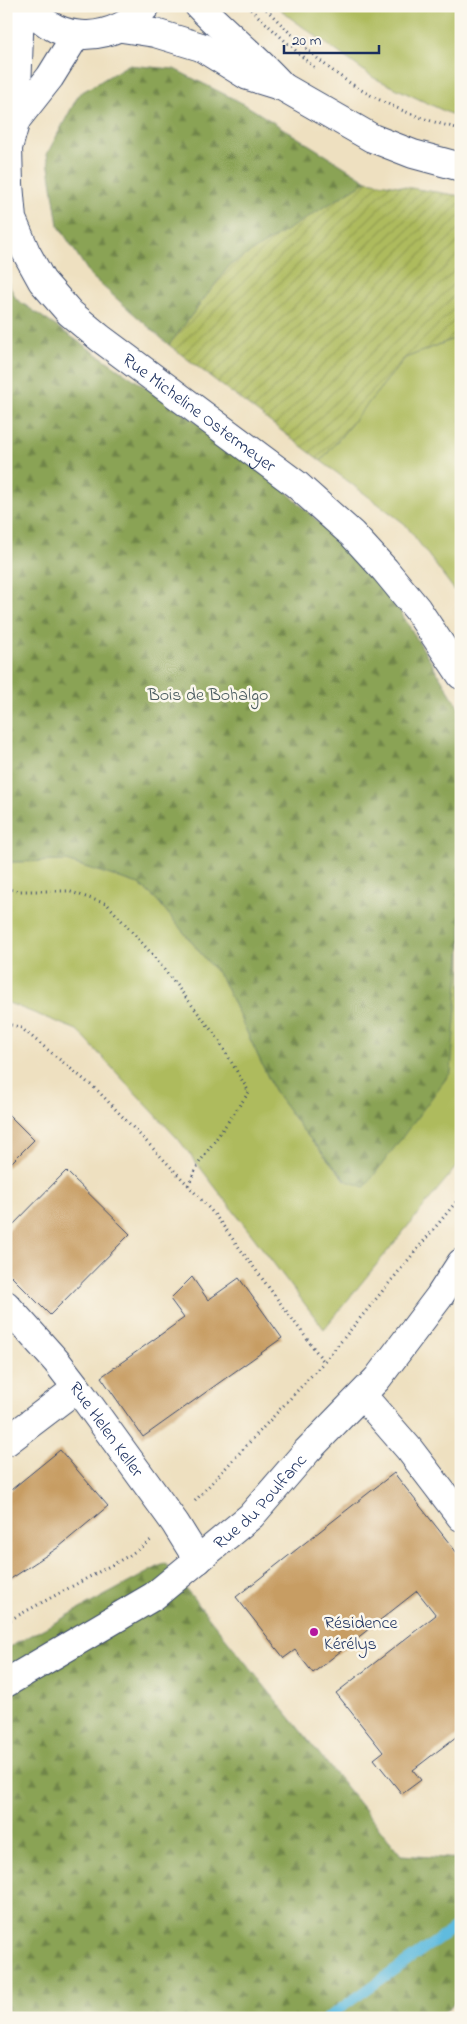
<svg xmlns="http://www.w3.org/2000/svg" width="467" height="2024" viewBox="0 0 467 2024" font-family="'Indie Flower',sans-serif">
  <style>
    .grass { fill: #aebb5d; stroke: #64755e }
    .forest { fill: url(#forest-firs); stroke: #526959 }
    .garden { fill: url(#garden-furrows); stroke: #64755e }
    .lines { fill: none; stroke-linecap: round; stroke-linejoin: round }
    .stream { stroke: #60bbde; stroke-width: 10 }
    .building { fill: #c79d63 }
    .minor-casing { stroke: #3b4a6d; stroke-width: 30 }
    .path { stroke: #3b4a6d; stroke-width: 3; stroke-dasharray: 1 4; stroke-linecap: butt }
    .minor { stroke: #fff; stroke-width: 28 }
    .poi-dot { fill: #b5179e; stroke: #fbf7ec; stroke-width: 2 }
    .labels { text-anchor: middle; stroke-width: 5; stroke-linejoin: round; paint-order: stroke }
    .street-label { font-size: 18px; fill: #1b2f5e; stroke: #fbf7ec }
    .park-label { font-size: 18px; fill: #47595e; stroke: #fbf7ec }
    .poi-label { font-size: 18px; fill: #1b2f5e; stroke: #fbf7ec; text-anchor: start }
  </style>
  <defs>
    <pattern id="forest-firs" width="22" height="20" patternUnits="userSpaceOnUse" patternTransform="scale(1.25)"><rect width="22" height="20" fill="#8aa354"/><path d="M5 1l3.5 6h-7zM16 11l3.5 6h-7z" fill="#708549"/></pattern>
    <pattern id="garden-furrows" width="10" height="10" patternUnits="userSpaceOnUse" patternTransform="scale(1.25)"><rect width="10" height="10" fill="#aebb5d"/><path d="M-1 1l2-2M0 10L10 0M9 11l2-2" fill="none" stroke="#8d9850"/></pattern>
  </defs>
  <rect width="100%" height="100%" fill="#fbf7ec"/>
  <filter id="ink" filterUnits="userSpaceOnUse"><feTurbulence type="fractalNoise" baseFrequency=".02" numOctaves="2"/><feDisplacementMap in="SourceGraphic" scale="10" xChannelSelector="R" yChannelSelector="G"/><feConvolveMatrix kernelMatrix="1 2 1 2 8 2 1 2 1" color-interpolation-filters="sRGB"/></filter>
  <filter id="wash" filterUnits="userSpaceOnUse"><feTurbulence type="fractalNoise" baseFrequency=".0096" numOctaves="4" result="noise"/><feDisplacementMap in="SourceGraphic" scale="20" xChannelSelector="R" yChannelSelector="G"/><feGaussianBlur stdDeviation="1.12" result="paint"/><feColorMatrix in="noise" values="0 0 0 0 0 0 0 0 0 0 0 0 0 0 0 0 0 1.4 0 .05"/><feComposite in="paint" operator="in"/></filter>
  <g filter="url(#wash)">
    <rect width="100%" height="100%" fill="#eee0c0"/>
    <g class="grass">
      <polygon points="278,6 461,6 461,119 374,78 285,14"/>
      <polygon points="461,336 461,599 405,524 321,461 405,358"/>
      <polygon points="66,861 139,884 157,900 222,979 274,1090 301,1128 346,1181 450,1072 461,944 461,1161 324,1329 179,1140 77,1030 6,1002 6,862"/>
    </g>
    <g class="forest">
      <polygon points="128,65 174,69 244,104 367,181 230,265 169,345 91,276 58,225 47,154 79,94"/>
      <polygon points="6,278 16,299 251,459 381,580 461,711 461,944 451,1072 365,1187 347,1181 301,1128 274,1090 222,979 157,900 139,884 66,861 6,862"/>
      <polygon points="165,1563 401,1855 461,1859 461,1997 438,2018 6,2018 6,1649"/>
    </g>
    <polygon class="garden" points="367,181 461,196 461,336 405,358 321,461 169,345 230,265"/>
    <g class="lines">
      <polyline class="stream" points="327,2018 461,1923"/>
    </g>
    <g id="blocks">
      <g class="building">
        <polygon points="6,1112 34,1140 6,1168"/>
        <polygon points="66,1171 130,1234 50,1315 6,1271 6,1232"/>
        <polygon points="192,1277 208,1300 239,1278 282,1338 143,1437 101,1377 184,1318 170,1299"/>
        <polygon points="60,1450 108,1506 59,1547 6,1582 6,1494"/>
        <polygon points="394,1473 461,1558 461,1733 413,1770 421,1780 402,1794 374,1759 383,1752 336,1693 436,1615 417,1591 313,1673 295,1650 284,1658 236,1597"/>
      </g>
    </g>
  </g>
  <g filter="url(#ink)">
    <use href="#blocks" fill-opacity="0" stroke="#3b4a6d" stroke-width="1"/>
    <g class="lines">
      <g class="minor-casing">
        <g id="minor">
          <path id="s1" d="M20 6 16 120 8 148 9 184 12 219 26 252 42 281 70 313 100 338 296 484 352 534 385 570 417 609 461 675"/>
          <path d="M30 6C57 47 118 42 146 6"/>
          <path d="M199 6C226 34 256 57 282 86"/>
          <polyline points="122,28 155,33 201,47 248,76 283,87 372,138 413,154 461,167"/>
          <polyline points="16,120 50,77 76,35"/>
          <path id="s2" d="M6 1305 57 1362 77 1388 175 1523 198 1560"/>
          <polyline points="362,1395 409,1449 461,1517"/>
          <polyline points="6,1442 77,1388"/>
          <path id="s3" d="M6 1683 154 1596 251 1516 307 1451 377 1379 439 1297 461 1263"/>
        </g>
      </g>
      <g class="path">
        <polyline points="247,6 317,70"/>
        <path d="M263 6C285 28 308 52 333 71 370 99 416 119 461 129"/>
        <polyline points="6,889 19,891 68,891 107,904 152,954 216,1036 249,1092 199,1163 188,1185"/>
        <polyline points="6,1024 20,1027 98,1091 188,1185 215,1215 324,1362 461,1196"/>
        <polyline points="195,1501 324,1362"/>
        <polyline points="6,1622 130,1555 151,1540"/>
      </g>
      <use href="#minor" class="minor"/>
    </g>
  </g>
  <circle class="poi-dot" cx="314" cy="1632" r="5"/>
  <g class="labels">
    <g class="street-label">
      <text dy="6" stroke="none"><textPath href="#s1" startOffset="489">Rue Micheline Ostermeyer</textPath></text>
      <text dy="6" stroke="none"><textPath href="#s2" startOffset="160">Rue Helen Keller</textPath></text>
      <text dy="6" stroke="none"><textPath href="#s3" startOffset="314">Rue du Poulfanc</textPath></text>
    </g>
    <g class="park-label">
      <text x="208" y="700">Bois de Bohalgo</text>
    </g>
    <g class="poi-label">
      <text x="324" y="1628">Résidence<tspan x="324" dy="21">Kérélys</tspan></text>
    </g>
  </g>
  <rect width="467" height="2024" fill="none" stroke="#fbf7ec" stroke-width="25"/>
  <path d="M284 45v8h95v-8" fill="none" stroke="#1b2f5e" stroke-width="2.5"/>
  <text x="292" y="45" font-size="15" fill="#1b2f5e" stroke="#fbf7ec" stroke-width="4" paint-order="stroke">20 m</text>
</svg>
